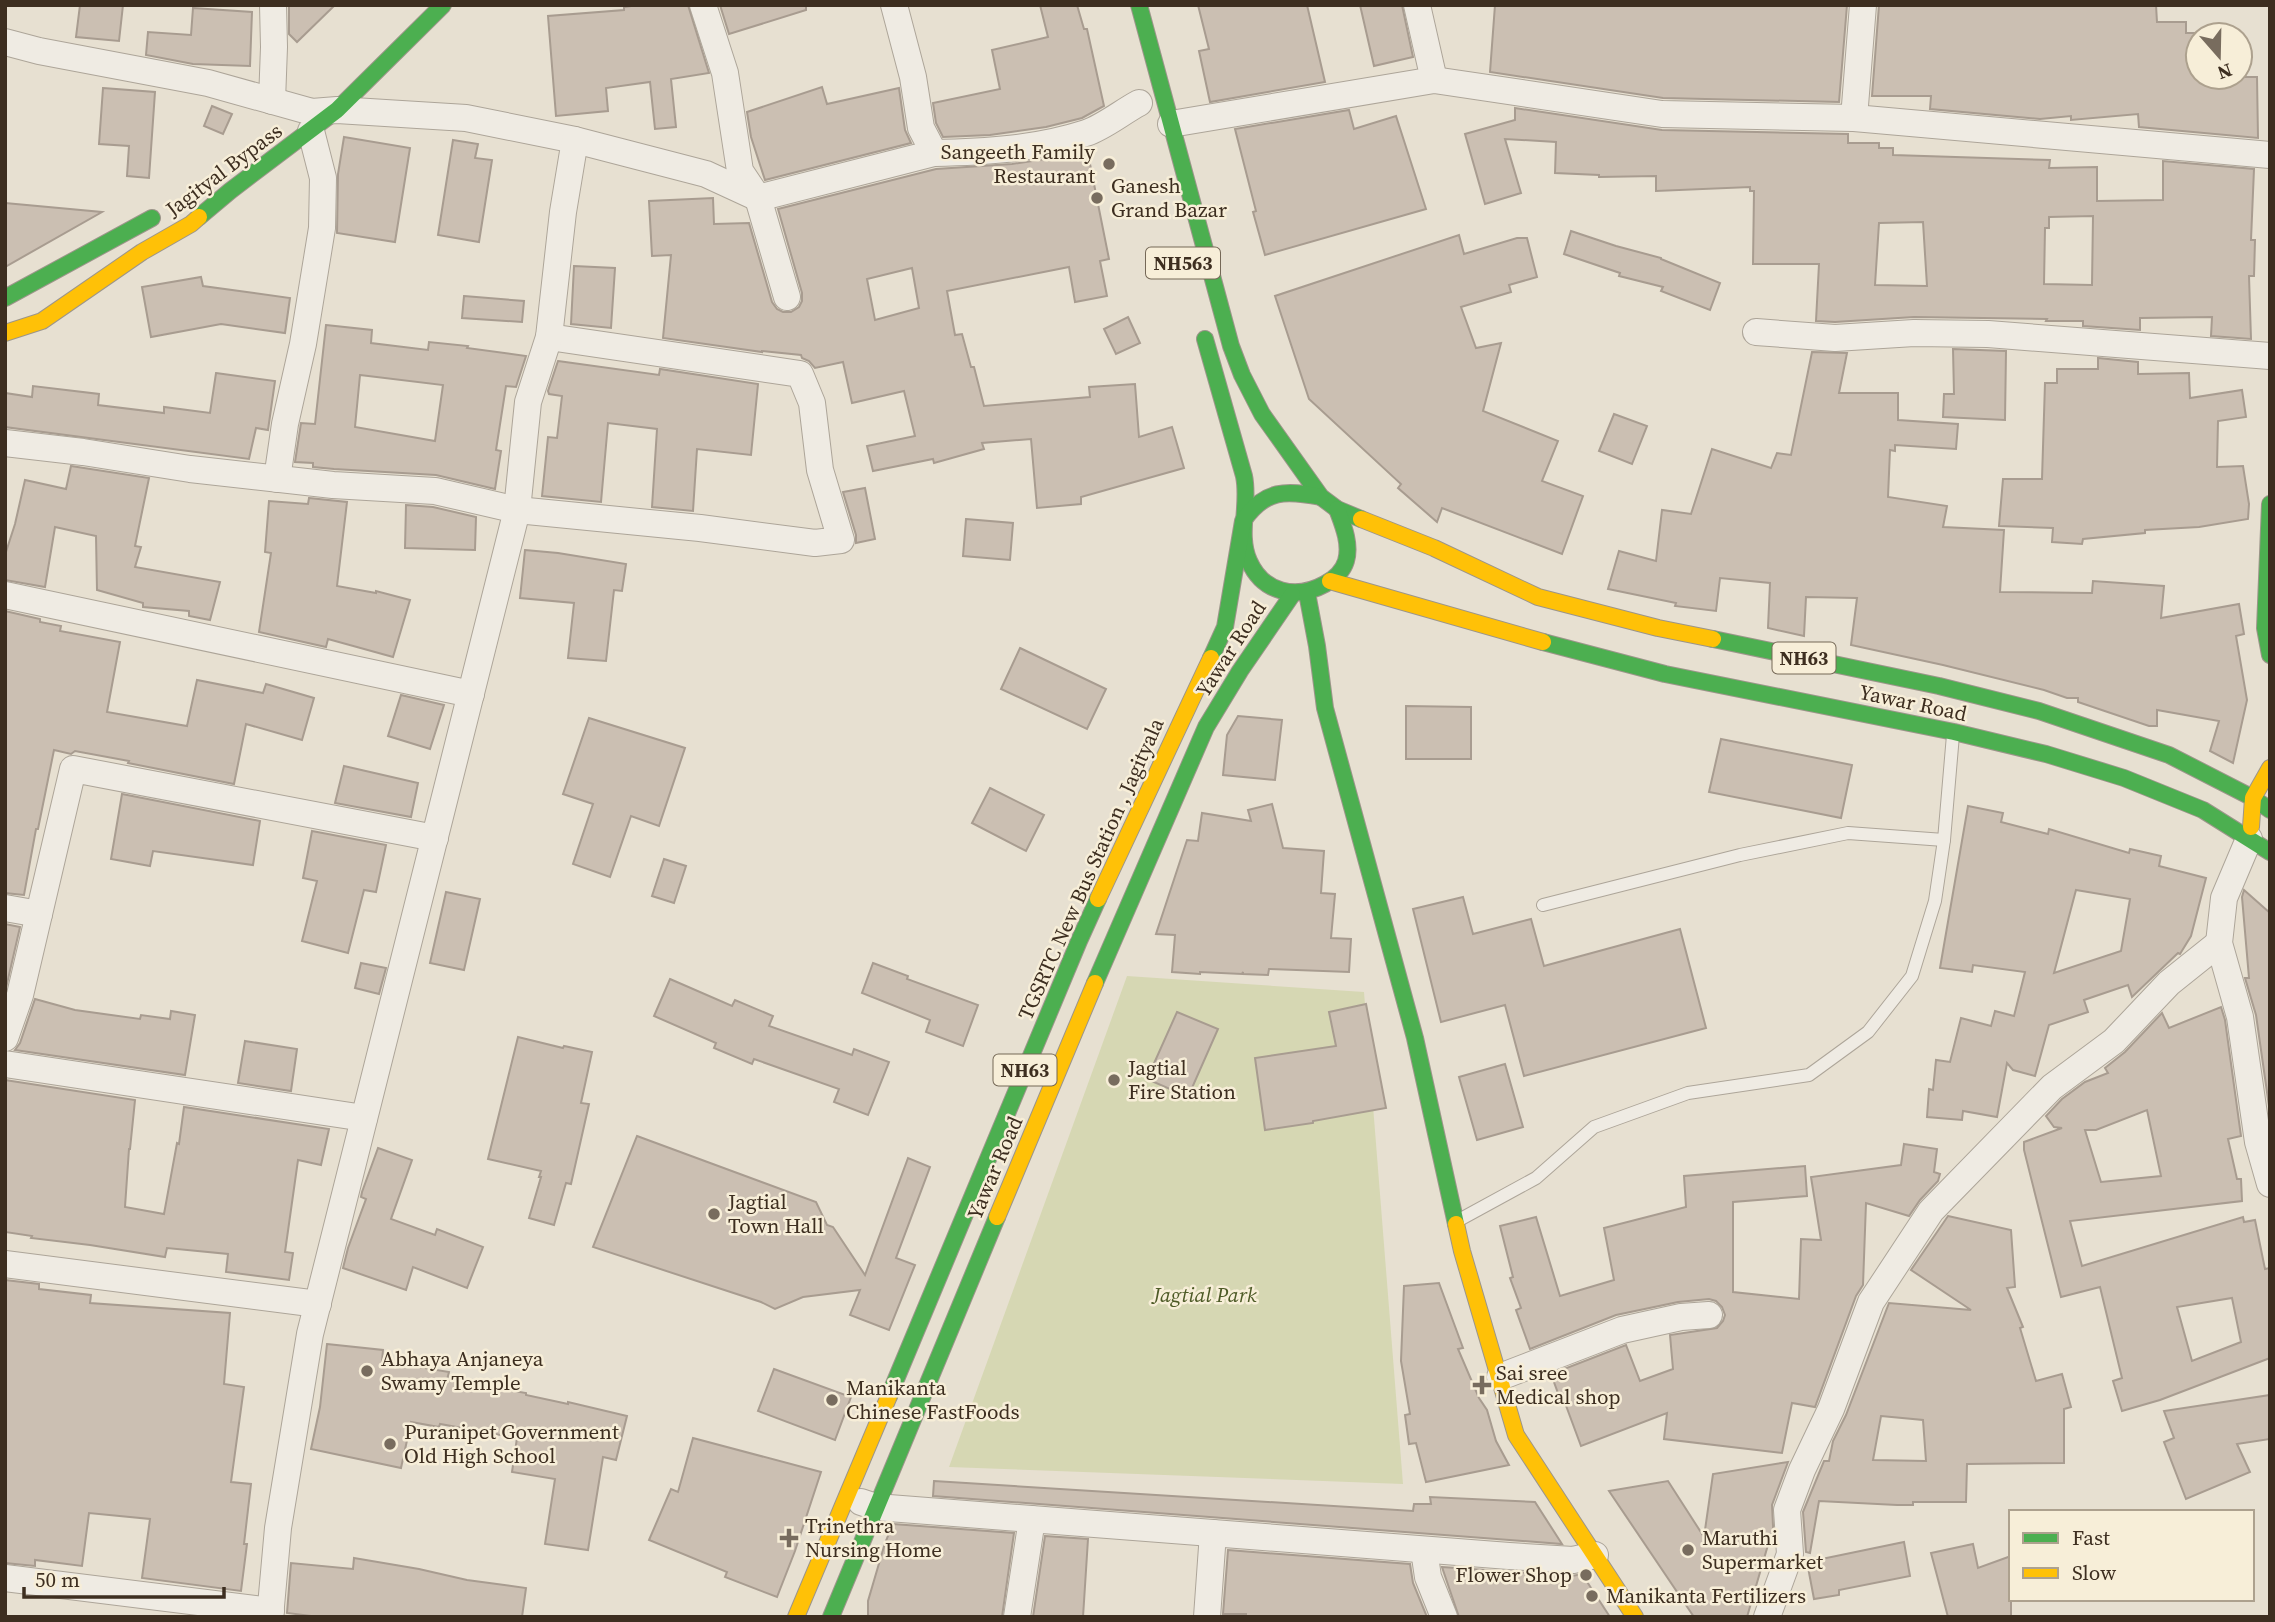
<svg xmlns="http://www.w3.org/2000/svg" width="2275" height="1622" viewBox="0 0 2275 1622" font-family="'Source Serif 4',serif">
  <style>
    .green { fill: #d6d7b3 }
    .building { fill: #cbbfb2; stroke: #a89c90; stroke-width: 2; fill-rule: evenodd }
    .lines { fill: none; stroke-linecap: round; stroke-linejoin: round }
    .lane-casing { stroke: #ada599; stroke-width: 14 }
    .street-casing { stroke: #ada599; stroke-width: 28 }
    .fast-casing { stroke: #9c958a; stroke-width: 18 }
    .slow-casing { stroke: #9c958a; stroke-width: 18 }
    .lane { stroke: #efebe3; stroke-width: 12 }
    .street { stroke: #efebe3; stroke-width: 26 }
    .fast { stroke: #4caf50; stroke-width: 16 }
    .slow { stroke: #ffc107; stroke-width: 16 }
    .poi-dot { fill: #786c5e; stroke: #f7eed8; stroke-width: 2.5 }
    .labels { text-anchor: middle; stroke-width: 5; stroke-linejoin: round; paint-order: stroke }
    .shield { fill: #f7eed8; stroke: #756857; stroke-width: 2 }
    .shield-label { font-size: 19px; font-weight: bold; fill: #3d2e20 }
    .poi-label { font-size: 21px; fill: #3d2e20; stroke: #f7eed8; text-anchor: start }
    .street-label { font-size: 21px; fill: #3d2e20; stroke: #f7eed8 }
    .park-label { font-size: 21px; font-style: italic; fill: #4d5a26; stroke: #f7eed8 }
  </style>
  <rect width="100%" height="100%" fill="#e7e0d1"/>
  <polygon class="green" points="1127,976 1364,992 1403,1484 949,1467"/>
  <g class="building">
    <polygon points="80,5 123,5 119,41 76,37"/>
    <polygon points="289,5 335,5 297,42 289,34"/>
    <polygon points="639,5 688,5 709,73 671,79 676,127 655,129 650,82 606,88 608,111 556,116 548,16 624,10 624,7"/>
    <polygon points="720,5 806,5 806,10 729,34"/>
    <polygon points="1040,5 1077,5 1084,29 1087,29 1104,106 1082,118 1046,127 990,135 943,137 936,123 933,103 1000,89 992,50 1048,37"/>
    <polygon points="1198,5 1307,5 1325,82 1210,102 1199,51 1209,49"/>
    <polygon points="1360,5 1402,5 1413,57 1374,66"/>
    <polygon points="1495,5 1847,5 1839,102 1663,98 1490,72"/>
    <polygon points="1879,5 2156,5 2157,22 2186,22 2186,33 2198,33 2198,77 2257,77 2258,138 2139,127 2138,114 2071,120 2071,116 2040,119 1930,109 1931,96 1872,96"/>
    <polygon points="193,8 252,12 250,66 193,64 146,55 148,32 191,35"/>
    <polygon points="822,87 827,104 899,88 905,130 911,143 765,180 751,137 747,112"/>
    <polygon points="103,88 155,92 149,178 127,176 129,146 99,144"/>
    <polygon points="212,106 232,114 223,134 204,126"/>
    <path d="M1515 108 1662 130 1848 134V143H1879V148H1893V155L2050 160 2049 168 2097 167V201L2163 200V161L2254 169 2251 240H2255L2254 276H2249L2251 339 2211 336 2212 317 2140 318V330L2083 326V321H2046L2047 319 1914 317 1835 322 1816 321 1819 264H1753L1754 191H1750V187L1656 191V176L1599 177V175L1555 173 1556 142 1505 139 1521 193 1485 204 1465 134 1515 120ZM2093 216 2092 285 2044 284 2045 228H2049V217ZM1923 222 1927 286 1875 285 1879 223Z"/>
    <polygon points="1349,110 1354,129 1396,116 1426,209 1265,255 1253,212 1256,211 1235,129"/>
    <polygon points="344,137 410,148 395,242 337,233 338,174"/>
    <polygon points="453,140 478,144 475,158 492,160 479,242 438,235"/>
    <path d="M1087 149 1109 259 1100 261 1107 296 1075 302 1069 267 947 291 955 335 962 334 971 367H974L984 406 1090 397 1089 387 1135 384 1139 437 1172 427 1184 468 1081 497V504L1037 508 1031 439 982 443 984 449 934 463 933 459 873 471 867 446 915 436 904 391 852 403 843 362 815 368 809 361 802 358 801 355 762 351V352L663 338 671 255 652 256 649 201 713 198 714 224 749 223 772 302 777 309 783 312H791L799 307 802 301V293L778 209 936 169 1012 164 1052 158ZM912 268 919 308 875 320 867 279Z"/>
    <polygon points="5,203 102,212 5,267"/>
    <polygon points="1571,231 1616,246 1661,258 1661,259 1720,283 1710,310 1661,291 1663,287 1619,276 1620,273 1564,254"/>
    <polygon points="1459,235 1464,254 1517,238 1527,238 1537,277 1509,285 1511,292 1461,307 1476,348 1501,343 1483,411 1558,441 1542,481 1583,496 1562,554 1442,508 1437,522 1398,488 1401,484 1309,399 1275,296"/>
    <polygon points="574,266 615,268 611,328 571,324"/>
    <polygon points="201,277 203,286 290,298 285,333 221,324 151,337 142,287"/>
    <polygon points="464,296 524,301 522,322 462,318"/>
    <polygon points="1128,317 1140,343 1116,354 1104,329"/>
    <path d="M326 325 372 330 371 343 428 350 429 342 468 346 467 348 526 356 516 387 506 386 496 450 501 451 495 489 436 475 334 469 313 467V463L295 462 301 423 315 424ZM360 375 443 385 435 441 355 427Z"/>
    <polygon points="1953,349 2006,351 2005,420 1943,417 1944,394 1954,394"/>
    <polygon points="1812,352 1847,353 1839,393 1898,393 1898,420 1958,424 1956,449 1895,445 1895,451 1890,450 1888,497 1947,506 1943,527 2004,530 2000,592 2092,593 2093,581 2164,586 2161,618 2239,604 2244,634 2236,636 2247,700 2233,763 2210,751 2219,721 2157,710 2157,726 2149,726 2078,702 2078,698 2067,698 2044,690 1943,665 1851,645 1857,598 1806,597 1804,636 1768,628 1770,583 1720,578 1716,611 1675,606 1676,603 1608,589 1619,551 1656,561 1662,510 1691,514 1712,449 1771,468 1777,453 1791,455"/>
    <polygon points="2098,358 2138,362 2138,374 2189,373 2190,398 2242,390 2246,417 2218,421 2217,467 2243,466 2249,504 2248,519 2199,527 2145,530 2145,533 2083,539 2082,544 2052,542 2053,528 1999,526 2003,479 2042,479 2045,383 2057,383 2057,369 2098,369"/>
    <polygon points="558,361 659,375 660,369 758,384 751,455 697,449 693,511 652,507 657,429 608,423 601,502 542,496 548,437 557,438 562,396 549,394 548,391"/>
    <polygon points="216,373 275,381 268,430 256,428 249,459 5,427 5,393 32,397 33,386 99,394 98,405 164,413 164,407 210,413"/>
    <polygon points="1614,414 1647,426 1632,464 1599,451"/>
    <polygon points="71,466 149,478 135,546 141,547 135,567 220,582 210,620 189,616 189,611 143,607 143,603 97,590 96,536 55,527 45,587 5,580 5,555 15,524 25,480 66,489"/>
    <polygon points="865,488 875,539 856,543 856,535 843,492"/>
    <polygon points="309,498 347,502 337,586 376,593 376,591 410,600 393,657 328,639 326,647 259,632 271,553 265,552 269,501 308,504"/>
    <polygon points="406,505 433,507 476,517 475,550 405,548"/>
    <polygon points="966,519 1013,523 1010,560 963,556"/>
    <polygon points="525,550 558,553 626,564 622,591 614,590 606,661 568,658 574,603 520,598"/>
    <polygon points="5,611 40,619 40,622 61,626 60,631 120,642 107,712 187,726 197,680 263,693 266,684 314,698 302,740 246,724 234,784 128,763 129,761 75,751 71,754 54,750 38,829 36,829 24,895 5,893"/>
    <polygon points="1020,648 1106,689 1087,729 1001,689"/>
    <polygon points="401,695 444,705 430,749 388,736"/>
    <polygon points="1406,706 1471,707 1471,759 1406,759"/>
    <polygon points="1238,716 1282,720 1275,780 1223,775 1227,735"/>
    <polygon points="589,718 685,748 659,826 631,816 610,877 573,864 593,804 563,794"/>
    <polygon points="1721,739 1852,765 1841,818 1709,792"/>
    <polygon points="344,766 418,783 411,817 335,803"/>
    <polygon points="990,788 1044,815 1026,851 972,823"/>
    <polygon points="122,794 260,821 253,865 153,851 150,866 111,859"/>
    <polygon points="1272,804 1283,848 1324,851 1321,893 1335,894 1331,938 1351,939 1349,972 1269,969 1268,975 1243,974 1243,972 1242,974 1200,972 1200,974 1172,972 1175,935 1156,934 1187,840 1198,841 1202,813 1251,821 1248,810"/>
    <path d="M1968 806 2003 813 2001 822 2048 834 2049 829 2129 853 2130 849 2161 856 2159 866 2206 878 2191 936 2180 954 2178 953 2132 997 2128 985 2084 1000 2088 1012 2049 1025 2035 1076 2013 1070 2007 1063 1997 1117 1963 1111 1962 1120 1927 1117 1929 1089 1933 1090 1936 1060 1950 1062 1961 1018 1991 1026 1995 1011 2014 1016 2025 972 1973 965 1972 972 1940 968ZM2076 890 2130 899 2121 951 2054 973Z"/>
    <polygon points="312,831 386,845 376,892 364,890 348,953 302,941 317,881 303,878"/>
    <polygon points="664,859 686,866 674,903 652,896"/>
    <polygon points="2244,890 2270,913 2270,1113 2256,1015 2245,978 2249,978 2242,897"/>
    <polygon points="446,892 480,899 464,970 430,963"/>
    <polygon points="1463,897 1473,934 1531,919 1544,966 1680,929 1706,1028 1524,1076 1505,1005 1441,1022 1413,909"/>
    <polygon points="5,924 20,927 6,988 5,988"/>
    <polygon points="361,963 386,968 379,994 355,988"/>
    <polygon points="873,963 908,976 907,979 978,1005 963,1046 926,1032 930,1020 862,993"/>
    <polygon points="670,979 732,1006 735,1000 773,1016 769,1026 852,1055 854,1049 889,1062 868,1115 834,1102 839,1089 754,1059 752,1064 714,1048 716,1043 654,1016"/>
    <polygon points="35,999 75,1010 140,1019 141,1015 170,1019 171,1011 195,1015 185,1075 15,1050 20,1043"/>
    <polygon points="1366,1004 1386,1108 1313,1121 1313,1123 1265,1130 1255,1058 1336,1046 1329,1012"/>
    <path d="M2221 1007 2225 1020 2241 1136 2228 1139 2237 1179H2241L2242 1201 2070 1221 2082 1266 2243 1217 2244 1222 2255 1220 2265 1269 2270 1268V1358L2160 1400 2122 1411 2113 1381 2122 1378 2100 1287 2061 1297 2024 1150V1142L2062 1128 2054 1127 2046 1116 2062 1099 2085 1082 2108 1073 2105 1068 2125 1052 2162 1013 2169 1028ZM2147 1110 2161 1176 2101 1182 2085 1130H2096ZM2232 1298 2241 1342 2192 1361 2177 1307Z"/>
    <polygon points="1177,1012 1218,1029 1188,1097 1147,1079"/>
    <polygon points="518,1037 563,1048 564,1046 592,1052 581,1103 589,1104 571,1184 566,1183 554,1225 529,1218 541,1177 539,1177 541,1171 488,1159"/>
    <polygon points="245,1041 297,1049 291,1091 238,1083"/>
    <polygon points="1505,1064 1523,1127 1477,1140 1459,1077"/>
    <polygon points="5,1080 135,1100 130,1149 129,1149 125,1207 164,1214 177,1143 179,1144 184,1107 329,1129 321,1165 298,1160 285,1252 293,1253 289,1280 226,1272 228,1254 167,1248 165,1257 90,1245 31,1238 32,1236 5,1232"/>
    <polygon points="637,1136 816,1202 827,1225 833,1227 865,1275 908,1158 930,1167 896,1258 915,1265 889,1330 850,1315 860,1290 803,1297 775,1309 761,1302 593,1247"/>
    <polygon points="1904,1144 1937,1149 1934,1172 1940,1174 1938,1181 1920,1200 1909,1216 1866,1203 1863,1285 1856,1296 1815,1407 1792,1403 1782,1453 1664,1439 1667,1413 1581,1446 1565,1403 1562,1404 1551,1374 1626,1345 1640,1381 1673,1369 1670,1335 1717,1328 1723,1321 1725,1315 1722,1307 1716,1301 1709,1299 1678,1302 1616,1315 1530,1349 1516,1310 1521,1308 1510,1278 1513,1277 1500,1226 1536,1217 1560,1296 1614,1280 1604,1228 1686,1207 1684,1176 1805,1166 1807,1196 1733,1202 1733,1292 1799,1299 1801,1239 1821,1240 1811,1177 1901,1165"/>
    <polygon points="378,1148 412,1160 391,1219 435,1235 437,1229 483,1247 467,1288 413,1267 406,1290 343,1268 348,1248 366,1199 361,1197 362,1192"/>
    <path d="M1948 1216 2011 1230 2015 1287 2007 1288 2023 1327 2020 1328 2036 1381 2062 1374 2071 1407 2064 1409V1463L1967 1464 1966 1502H1913V1505H1897L1819 1501 1810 1553 1806 1552 1803 1512 1824 1461H1829L1833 1441 1846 1415 1889 1303 1971 1310 1911 1270ZM1881 1416 1923 1420 1926 1461 1873 1460Z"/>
    <polygon points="5,1280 39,1284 39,1289 91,1295 90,1303 230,1313 224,1384 244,1387 231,1482 251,1484 244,1544 247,1544 241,1591 142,1578 150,1519 89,1513 82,1566 35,1560 35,1566 5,1563"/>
    <polygon points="1439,1283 1463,1348 1458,1349 1479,1398 1487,1410 1496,1441 1509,1465 1426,1482 1416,1443 1409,1444 1405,1415 1410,1414 1401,1361 1404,1286"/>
    <polygon points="327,1344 383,1350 382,1361 449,1372 447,1380 526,1393 526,1395 568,1404 568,1402 627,1416 616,1460 603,1457 588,1550 545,1544 555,1479 512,1472 517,1438 440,1424 439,1427 411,1422 401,1468 311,1449 320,1407"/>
    <polygon points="774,1369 851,1397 835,1440 758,1411"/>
    <polygon points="2270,1395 2270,1439 2237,1444 2250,1472 2186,1499 2164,1442 2174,1438 2164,1411"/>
    <polygon points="693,1438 821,1472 795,1551 777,1597 725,1577 727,1572 649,1540 671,1489 678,1492"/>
    <polygon points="1788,1462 1772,1505 1774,1546 1768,1545 1747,1617 1694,1617 1609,1491 1668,1481 1704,1537 1713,1474"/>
    <polygon points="934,1481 1413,1511 1414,1504 1431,1504 1430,1497 1535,1502 1562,1544 933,1496"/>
    <polygon points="893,1524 1014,1533 1002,1617 868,1617 868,1601 885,1543"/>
    <polygon points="1045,1536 1088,1539 1083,1617 1033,1617"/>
    <polygon points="1904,1542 1910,1576 1839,1590 1839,1595 1814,1599 1807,1562"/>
    <polygon points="1973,1544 1978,1568 2011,1556 2011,1617 1948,1617 1931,1553"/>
    <polygon points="1228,1550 1410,1564 1413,1583 1427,1617 1246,1617 1246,1614 1223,1614"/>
    <polygon points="354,1558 419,1569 467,1580 526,1588 522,1617 319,1617 287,1613 291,1563 353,1569"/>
    <polygon points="1442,1567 1572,1576 1582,1574 1610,1617 1459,1617"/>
  </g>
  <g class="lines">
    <g class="lane-casing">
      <g id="lane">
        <polyline points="1543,905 1740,855 1848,833 1944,840"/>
        <polyline points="1459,1220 1536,1178 1594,1127 1688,1093 1809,1075 1868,1032 1912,976 1935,901 1944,840 1953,735"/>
      </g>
    </g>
    <g class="street-casing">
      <g id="street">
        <polyline points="703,5 725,73 740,171 758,198 787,297"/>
        <polyline points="1417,5 1434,80"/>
        <polyline points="5,42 39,51 208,83 312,112 337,110 466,118 575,140 706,174 758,198 934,153 921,128 913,77 894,5"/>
        <polyline points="272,101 274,47 273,5"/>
        <polyline points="1854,118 1863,5"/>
        <polyline points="1171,124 1434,80 1662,114 1854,118 2270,155"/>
        <path d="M934 153C985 152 1037 149 1086 133 1104 127 1122 112 1139 103"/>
        <polyline points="1756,332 1835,338 1914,333 1988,334 2270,356"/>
        <polyline points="5,443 83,452 190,469 333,485 435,491 517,510 700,528 815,543 841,540 820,470 812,403 800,374 549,337"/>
        <polyline points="277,479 285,424 303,344 322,228 323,178 311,131"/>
        <polyline points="5,595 471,694"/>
        <polyline points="2249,839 2224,898 2219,943 2240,1017 2258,1142 2270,1184"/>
        <polyline points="5,908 39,914"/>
        <polyline points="5,1038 20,995 73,769 435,838"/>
        <polyline points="5,1064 364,1118"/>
        <polyline points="5,1264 318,1304"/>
        <polyline points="1500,1377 1622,1330 1681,1317 1709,1315"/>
        <polyline points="861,1502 876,1507 1509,1556 1573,1560 1595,1555"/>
        <polyline points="1424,1550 1428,1577 1444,1617"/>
        <polyline points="5,1578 271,1611"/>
        <polyline points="270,1617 278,1528 310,1334 517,510 528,402 549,337 563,212 575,140"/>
        <polyline points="1017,1617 1032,1519"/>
        <polyline points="1207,1617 1213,1533"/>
        <polyline points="1767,1617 1790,1554 1787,1510 1802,1470 1831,1409 1871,1302 1931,1211 2052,1087 2114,1041 2169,983 2219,943"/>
      </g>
    </g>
    <g class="fast-casing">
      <g id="fast">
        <polyline points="1139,5 1231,346 1242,375 1262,414 1321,497 1337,509 1361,519"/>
        <polyline points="199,217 230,191 337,110 443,5"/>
        <polyline points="5,298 152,218"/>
        <path d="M1205 339 1244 476C1250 504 1237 534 1249 561 1263 593 1296 600 1325 584 1334 579 1343 571 1346 561 1351 544 1343 525 1337 509"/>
        <polyline points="2270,504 2265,628 2270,655"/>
        <polyline points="1307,593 1317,646 1325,708 1415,1038 1456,1224"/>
        <polyline points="1713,639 1939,686 2039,711 2169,755 2253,798 2270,810"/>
        <polyline points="1543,642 1665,674 1954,732 2046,754 2124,778 2203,810 2270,852"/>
        <path d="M1211 658 1225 627 1243 521C1265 489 1286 490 1321 497"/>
        <polyline points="1095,983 1206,727 1240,671 1292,595"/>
        <polyline points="889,1396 1079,941 1098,899"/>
        <polyline points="831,1617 997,1217"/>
      </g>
    </g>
    <g class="slow-casing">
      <g id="slow">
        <polyline points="5,333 42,321 142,252 191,224 199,217"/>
        <polyline points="1361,519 1434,548 1538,597 1658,628 1713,639"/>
        <polyline points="1330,581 1543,642"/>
        <polyline points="2251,827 2253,798 2270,768"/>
        <polyline points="1098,899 1211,658"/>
        <polyline points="997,1217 1095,983"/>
        <polyline points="1456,1224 1462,1251 1516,1435 1635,1617"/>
        <polyline points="796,1617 889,1396"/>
      </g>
    </g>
    <use href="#lane" class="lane"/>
    <use href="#street" class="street"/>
    <use href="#fast" class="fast"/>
    <use href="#slow" class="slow"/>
  </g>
  <g class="poi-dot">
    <circle cx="1109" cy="164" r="7"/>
    <circle cx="1097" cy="198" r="7"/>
    <circle cx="1114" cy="1080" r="7"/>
    <circle cx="714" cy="1214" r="7"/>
    <circle cx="367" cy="1371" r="7"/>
    <path d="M1478.5 1374.5h7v7h7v7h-7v7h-7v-7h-7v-7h7z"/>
    <circle cx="832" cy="1400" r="7"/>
    <circle cx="390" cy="1444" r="7"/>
    <path d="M785.5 1527.5h7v7h7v7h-7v7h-7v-7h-7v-7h7z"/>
    <circle cx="1688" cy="1550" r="7"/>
    <circle cx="1586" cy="1575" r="7"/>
    <circle cx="1592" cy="1596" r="7"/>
  </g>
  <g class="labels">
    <g class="shield">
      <rect x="1146" y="247.5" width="74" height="31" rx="5"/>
      <rect x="1772.5" y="642.5" width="63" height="31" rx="5"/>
      <rect x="993.5" y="1054.5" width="63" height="31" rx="5"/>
    </g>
    <g class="shield-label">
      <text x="1183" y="270">NH563</text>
      <text x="1804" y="665">NH63</text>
      <text x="1025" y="1077">NH63</text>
    </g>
    <g class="poi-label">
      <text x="1095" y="159" text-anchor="end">Sangeeth Family<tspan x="1095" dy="24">Restaurant</tspan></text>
      <text x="1111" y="193">Ganesh<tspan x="1111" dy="24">Grand Bazar</tspan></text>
      <text x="1128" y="1075">Jagtial<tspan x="1128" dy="24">Fire Station</tspan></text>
      <text x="728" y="1209">Jagtial<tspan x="728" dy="24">Town Hall</tspan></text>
      <text x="381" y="1366">Abhaya Anjaneya<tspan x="381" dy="24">Swamy Temple</tspan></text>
      <text x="1496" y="1380">Sai sree<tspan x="1496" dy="24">Medical shop</tspan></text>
      <text x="846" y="1395">Manikanta<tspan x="846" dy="24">Chinese FastFoods</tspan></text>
      <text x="404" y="1439">Puranipet Government<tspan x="404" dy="24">Old High School</tspan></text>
      <text x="805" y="1533">Trinethra<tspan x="805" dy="24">Nursing Home</tspan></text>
      <text x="1702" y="1545">Maruthi<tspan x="1702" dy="24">Supermarket</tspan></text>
      <text x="1572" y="1582" text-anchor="end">Flower Shop</text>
      <text x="1606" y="1603">Manikanta Fertilizers</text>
    </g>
    <g class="street-label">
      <text transform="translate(224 170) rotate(-37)" y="7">Jagityal Bypass</text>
      <text transform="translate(1231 649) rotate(-57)" y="7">Yawar Road</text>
      <text transform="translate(1913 703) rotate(12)" y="7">Yawar Road</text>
      <text transform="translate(1091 869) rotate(-66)" y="7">TGSRTC New Bus Station , Jagityala</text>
      <text transform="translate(995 1168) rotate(-67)" y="7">Yawar Road</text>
    </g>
    <g class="park-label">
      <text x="1205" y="1302">Jagtial Park</text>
    </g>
  </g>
  <rect width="2275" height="1622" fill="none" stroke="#3d2e20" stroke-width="14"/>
  <rect x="2009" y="1510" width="245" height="91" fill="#f7eed8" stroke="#ada18e" stroke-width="2"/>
  <rect x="2023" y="1533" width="35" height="10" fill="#4caf50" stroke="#ada18e" stroke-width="2"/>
  <text x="2072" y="1545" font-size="21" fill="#3d2e20">Fast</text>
  <rect x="2023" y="1568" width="35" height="10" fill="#ffc107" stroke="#ada18e" stroke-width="2"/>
  <text x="2072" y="1580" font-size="21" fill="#3d2e20">Slow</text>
  <g transform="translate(2219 56) rotate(160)"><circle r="33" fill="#f7eed8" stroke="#ada18e" stroke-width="2"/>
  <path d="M0-5L12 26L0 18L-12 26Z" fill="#786c5e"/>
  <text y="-10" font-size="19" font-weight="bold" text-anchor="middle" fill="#3d2e20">N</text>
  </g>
  <path d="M24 1587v10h200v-10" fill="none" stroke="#3d2e20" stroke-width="3.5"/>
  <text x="35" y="1587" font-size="21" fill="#3d2e20" stroke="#f7eed8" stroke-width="5" paint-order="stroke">50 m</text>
</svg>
